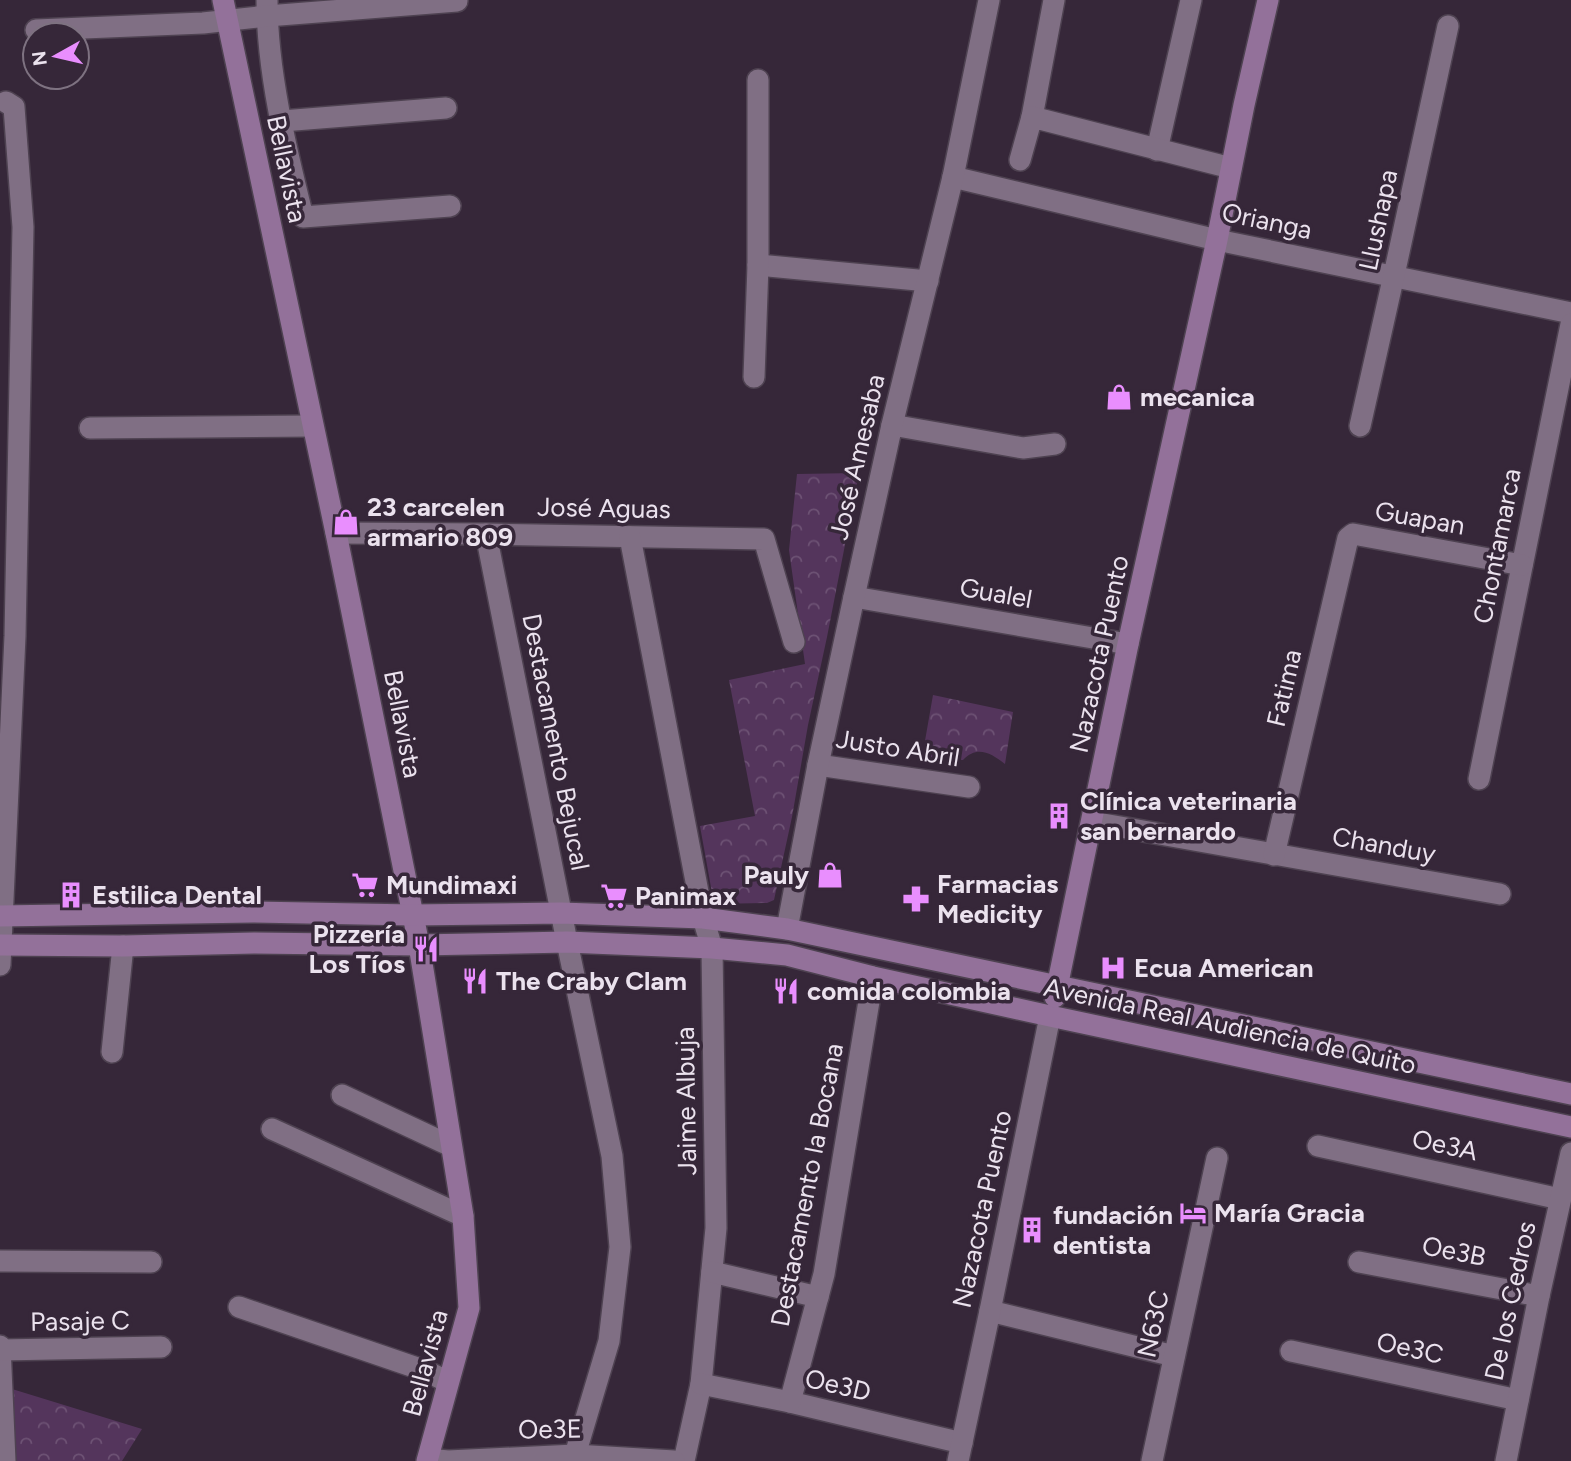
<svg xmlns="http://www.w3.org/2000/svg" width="1571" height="1461" viewBox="0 0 1571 1461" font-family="Figtree,sans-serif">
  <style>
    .forest { fill: url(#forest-crowns) }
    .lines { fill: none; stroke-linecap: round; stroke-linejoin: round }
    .street-casing { stroke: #4e4251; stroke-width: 24 }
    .secondary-casing { stroke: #4e4251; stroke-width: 24 }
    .street { stroke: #806f84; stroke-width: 21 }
    .secondary { stroke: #93719a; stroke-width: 21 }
    .labels { text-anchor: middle; stroke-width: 7; stroke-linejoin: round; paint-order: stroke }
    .street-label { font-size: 26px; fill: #ebe2ee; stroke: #362739 }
    .poi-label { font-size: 26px; font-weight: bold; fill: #ebe2ee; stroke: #362739; text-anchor: start }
  </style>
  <defs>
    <pattern id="forest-crowns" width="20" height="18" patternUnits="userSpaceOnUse" patternTransform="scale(1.75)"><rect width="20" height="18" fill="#54355c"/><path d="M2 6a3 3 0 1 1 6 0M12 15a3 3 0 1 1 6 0" fill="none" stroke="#6d5274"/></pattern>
  </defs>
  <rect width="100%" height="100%" fill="#362739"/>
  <g class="forest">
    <polygon points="859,473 827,637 808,725 792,817 774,900 767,903 714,904 700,826 755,816 729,680 805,664 789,550 797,474"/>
    <path d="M933 695 1013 712 1005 764C991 753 977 745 963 760L922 758Z"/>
    <polygon points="12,1389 142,1429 122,1461 12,1461"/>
  </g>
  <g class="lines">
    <g class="street-casing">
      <g id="street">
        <path d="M267 0C267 71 286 149 303 217L450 206"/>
        <polyline points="36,30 203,23 267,16 457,1"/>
        <polyline points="1032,117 1054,0"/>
        <polyline points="282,121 446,108"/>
        <polyline points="1157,150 1191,0"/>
        <polyline points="1020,160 1032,117 1231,168"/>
        <polyline points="953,177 1217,240 1571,313"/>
        <polyline points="758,265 928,281"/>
        <polyline points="754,377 758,265 758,80"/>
        <polyline points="892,425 1023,448 1055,444"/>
        <polyline points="1360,426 1394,275 1448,26"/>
        <polyline points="90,428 312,426"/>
        <polyline points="336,533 486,534 764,539 794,642"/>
        <polyline points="486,534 567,942 612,1156 620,1247 609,1341 575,1455"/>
        <polyline points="630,537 703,918 712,948 716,1228 701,1384 684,1461"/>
        <polyline points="854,597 1128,644"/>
        <polyline points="818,765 969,787"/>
        <polyline points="1479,779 1571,324"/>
        <polyline points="1092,822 1500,894"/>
        <polyline points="1274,855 1348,538 1353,534 1522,565"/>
        <polyline points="787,929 818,765 854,597 892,425 953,177 989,0"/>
        <polyline points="0,965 15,636 23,227 14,107 6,102"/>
        <polyline points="112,1052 123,946"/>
        <polyline points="342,1095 451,1146"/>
        <polyline points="272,1129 463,1216"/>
        <polyline points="1318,1146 1560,1199"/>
        <polyline points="0,1261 151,1262"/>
        <polyline points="1359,1262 1539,1296"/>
        <polyline points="712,1272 818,1297"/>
        <polyline points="239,1307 426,1371 448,1382"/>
        <polyline points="990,1311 1174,1356"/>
        <polyline points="0,1346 5,1461"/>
        <polyline points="0,1350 161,1347"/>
        <polyline points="1291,1351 1518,1400"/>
        <polyline points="701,1384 790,1402 962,1443"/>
        <polyline points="790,1402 824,1274 873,977"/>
        <polyline points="428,1459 448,1461 575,1455 674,1461"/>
        <polyline points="958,1461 990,1311 1050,1016"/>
        <polyline points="1152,1461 1217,1158"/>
        <polyline points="1506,1461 1539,1296 1571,1153"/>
      </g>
    </g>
    <g class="secondary-casing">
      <g id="secondary">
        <polyline points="223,0 336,533 419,945 463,1216 469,1308 427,1461"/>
        <polyline points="0,916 253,912 412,915 561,913 703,918 787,929 1571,1094"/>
        <polyline points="0,945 123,946 254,943 419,945 567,942 712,948 787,955 873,977 1050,1016 1571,1127"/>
        <polyline points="1055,997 1128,644 1217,240 1244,105 1268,0"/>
      </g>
    </g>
    <use href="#street" class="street"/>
    <use href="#secondary" class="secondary"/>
  </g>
  <defs>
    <g id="shop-bare" transform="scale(2.1)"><path d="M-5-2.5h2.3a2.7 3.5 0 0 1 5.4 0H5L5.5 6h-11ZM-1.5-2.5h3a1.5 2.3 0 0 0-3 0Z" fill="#e98efe" stroke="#362739" stroke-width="2.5" paint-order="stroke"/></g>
    <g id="building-bare" transform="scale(2.1)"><path d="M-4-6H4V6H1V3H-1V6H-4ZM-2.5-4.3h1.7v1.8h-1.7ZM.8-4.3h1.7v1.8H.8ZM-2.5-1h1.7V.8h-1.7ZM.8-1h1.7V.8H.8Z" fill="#e98efe" stroke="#362739" stroke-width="2.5" paint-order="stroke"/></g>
    <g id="supermarket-bare" transform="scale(2.1)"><path d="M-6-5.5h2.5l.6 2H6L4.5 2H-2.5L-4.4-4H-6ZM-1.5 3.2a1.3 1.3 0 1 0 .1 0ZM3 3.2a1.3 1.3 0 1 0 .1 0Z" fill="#e98efe" stroke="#362739" stroke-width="2.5" paint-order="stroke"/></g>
    <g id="pharmacy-bare" transform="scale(2.1)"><path d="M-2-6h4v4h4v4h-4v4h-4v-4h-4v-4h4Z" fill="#e98efe" stroke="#362739" stroke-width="2.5" paint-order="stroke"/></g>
    <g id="restaurant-bare" transform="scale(2.1)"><path d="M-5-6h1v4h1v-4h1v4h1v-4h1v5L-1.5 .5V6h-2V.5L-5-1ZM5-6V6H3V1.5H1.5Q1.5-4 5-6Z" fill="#e98efe" stroke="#362739" stroke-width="2.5" paint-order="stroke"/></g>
    <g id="hospital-bare" transform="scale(2.1)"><path d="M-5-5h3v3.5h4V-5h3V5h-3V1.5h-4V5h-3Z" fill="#e98efe" stroke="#362739" stroke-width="2.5" paint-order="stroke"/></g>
    <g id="hotel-bare" transform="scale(2.1)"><path d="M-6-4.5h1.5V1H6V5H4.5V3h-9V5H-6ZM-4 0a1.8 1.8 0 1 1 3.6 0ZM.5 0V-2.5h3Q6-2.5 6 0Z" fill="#e98efe" stroke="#362739" stroke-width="2.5" paint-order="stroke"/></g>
  </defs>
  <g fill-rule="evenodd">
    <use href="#shop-bare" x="1119" y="397"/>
    <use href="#shop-bare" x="346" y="522"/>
    <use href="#building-bare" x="1059" y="816"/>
    <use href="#shop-bare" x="830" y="875"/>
    <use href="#supermarket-bare" x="365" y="885"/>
    <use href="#building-bare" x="71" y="895"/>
    <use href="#supermarket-bare" x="614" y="896"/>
    <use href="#pharmacy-bare" x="916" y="899"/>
    <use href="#restaurant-bare" x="426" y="949"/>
    <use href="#hospital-bare" x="1113" y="968"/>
    <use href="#restaurant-bare" x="475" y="981"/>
    <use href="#restaurant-bare" x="786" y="991"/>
    <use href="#hotel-bare" x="1193" y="1213"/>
    <use href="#building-bare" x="1032" y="1230"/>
  </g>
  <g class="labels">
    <g class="street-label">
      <text transform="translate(287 169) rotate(78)" y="9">Bellavista</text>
      <text transform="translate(1378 220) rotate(-78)" y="9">Llushapa</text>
      <text transform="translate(1267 221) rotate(12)" y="9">Orianga</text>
      <text transform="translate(857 457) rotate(-77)" y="9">José Amesaba</text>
      <text transform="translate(604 508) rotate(1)" y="9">José Aguas</text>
      <text transform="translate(1420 518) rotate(10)" y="9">Guapan</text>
      <text transform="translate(1497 546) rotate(-79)" y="9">Chontamarca</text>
      <text transform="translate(996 593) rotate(10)" y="9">Gualel</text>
      <text transform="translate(1099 654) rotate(-78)" y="9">Nazacota Puento</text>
      <text transform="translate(1284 688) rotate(-77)" y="9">Fatima</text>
      <text transform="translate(403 724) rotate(79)" y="9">Bellavista</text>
      <text transform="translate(556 742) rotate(79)" y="9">Destacamento Bejucal</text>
      <text transform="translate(898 748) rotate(9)" y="9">Justo Abril</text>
      <text transform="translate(1384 845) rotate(10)" y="9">Chanduy</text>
      <text transform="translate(1230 1026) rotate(12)" y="9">Avenida Real Audiencia de Quito</text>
      <text transform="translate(686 1101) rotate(-91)" y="9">Jaime Albuja</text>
      <text transform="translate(1445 1145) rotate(12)" y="9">Oe3A</text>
      <text transform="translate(807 1185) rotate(-79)" y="9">Destacamento la Bocana</text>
      <text transform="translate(982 1209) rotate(-78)" y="9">Nazacota Puento</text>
      <text transform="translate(1454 1251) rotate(11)" y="9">Oe3B</text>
      <text transform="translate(1510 1301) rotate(-78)" y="9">De los Cedros</text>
      <text transform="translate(80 1321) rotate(-1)" y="9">Pasaje C</text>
      <text transform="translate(1153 1324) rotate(-78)" y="9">N63C</text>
      <text transform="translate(1410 1348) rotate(12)" y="9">Oe3C</text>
      <text transform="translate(425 1363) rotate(-75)" y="9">Bellavista</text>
      <text transform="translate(838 1385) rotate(13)" y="9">Oe3D</text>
      <text transform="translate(550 1429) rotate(-1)" y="9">Oe3E</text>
    </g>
    <g class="poi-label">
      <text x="1140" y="406">mecanica</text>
      <text x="367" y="516">23 carcelen<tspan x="367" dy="30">armario 809</tspan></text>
      <text x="1080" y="810">Clínica veterinaria<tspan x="1080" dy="30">san bernardo</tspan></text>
      <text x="809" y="884" text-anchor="end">Pauly</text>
      <text x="937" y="893">Farmacias<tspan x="937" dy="30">Medicity</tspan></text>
      <text x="386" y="894">Mundimaxi</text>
      <text x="92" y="904">Estilica Dental</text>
      <text x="635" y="905">Panimax</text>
      <text x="405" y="943" text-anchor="end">Pizzería<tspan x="405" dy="30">Los Tíos</tspan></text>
      <text x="1134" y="977">Ecua American</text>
      <text x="496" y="990">The Craby Clam</text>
      <text x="807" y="1000">comida colombia</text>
      <text x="1214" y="1222">María Gracia</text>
      <text x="1053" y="1224">fundación<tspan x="1053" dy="30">dentista</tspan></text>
    </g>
  </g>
  <g transform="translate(56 56) rotate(262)"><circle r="33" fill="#362739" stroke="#7e7281" stroke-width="2"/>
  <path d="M0-5L12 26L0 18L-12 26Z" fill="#e98efe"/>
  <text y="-10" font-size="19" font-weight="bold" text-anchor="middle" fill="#ebe2ee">N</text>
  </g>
</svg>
